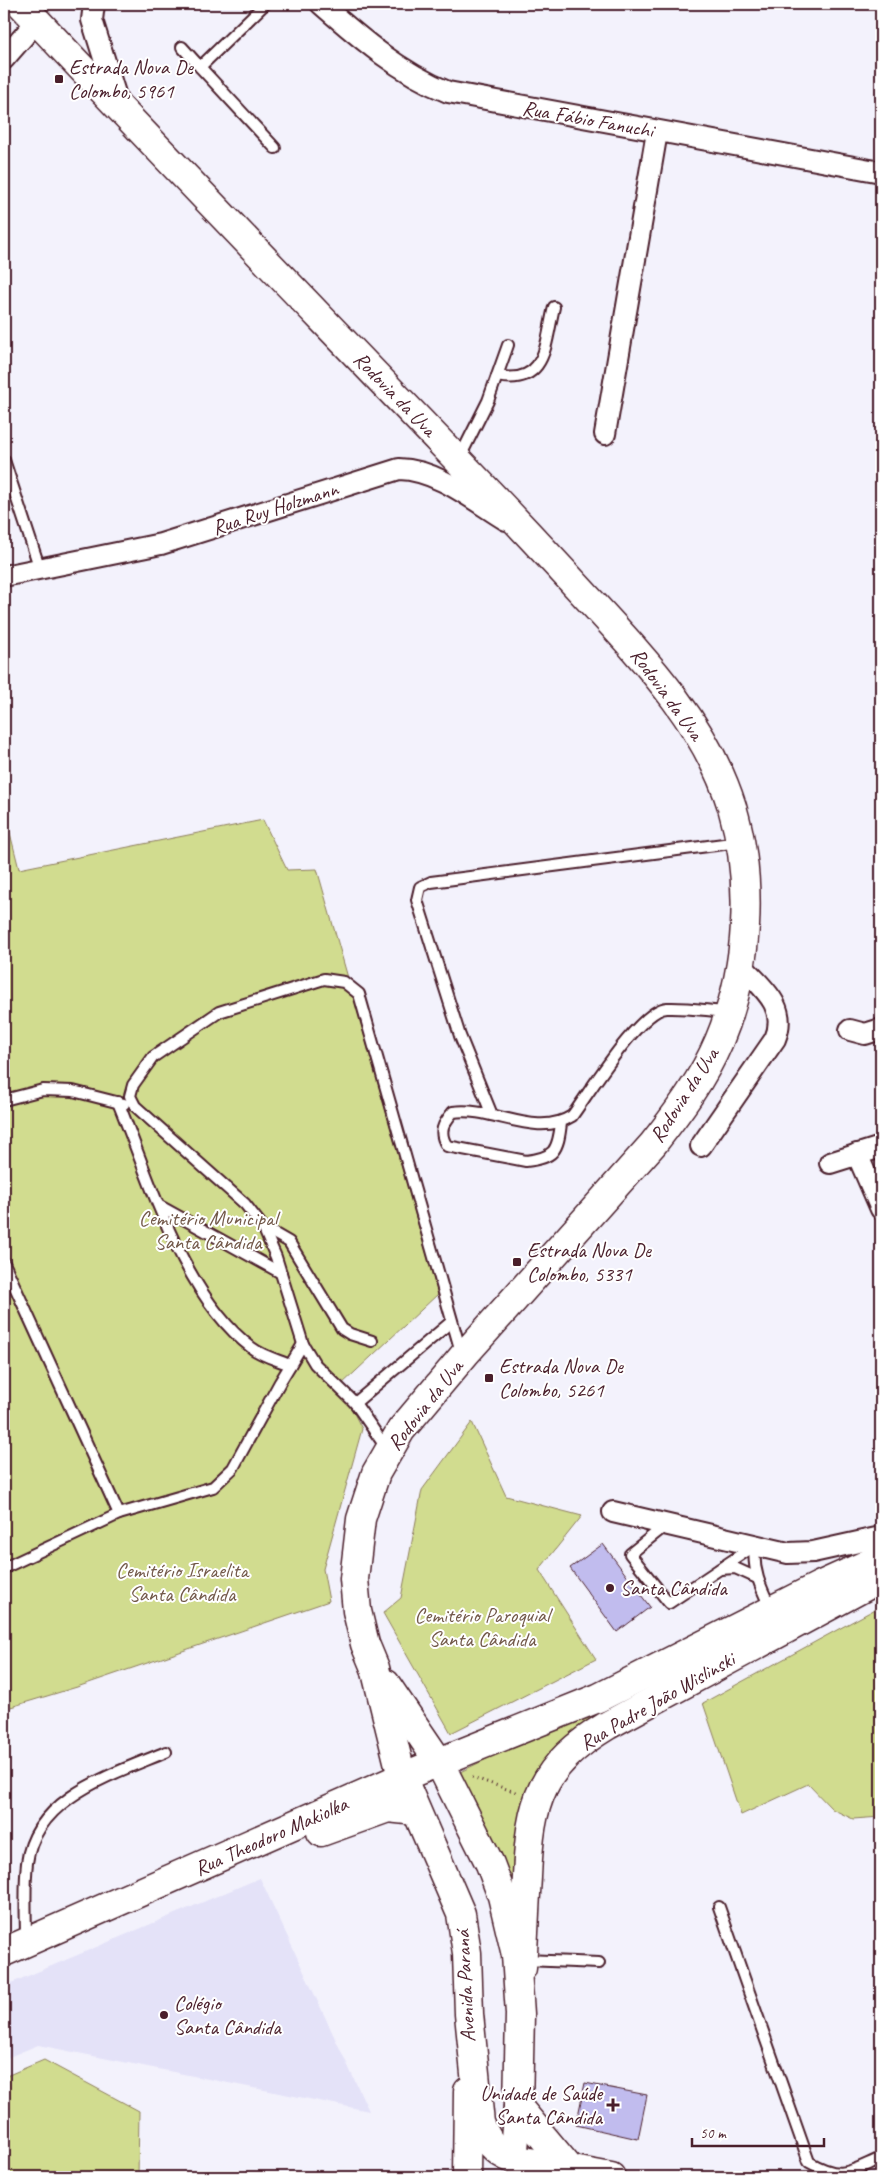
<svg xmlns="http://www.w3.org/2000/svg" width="885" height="2181" viewBox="0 0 885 2181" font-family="Caveat,sans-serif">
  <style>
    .built { fill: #e4e2f8 }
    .green { fill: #d1dc8f; stroke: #8e7e5d }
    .building { fill: #c1bcee; stroke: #4a1f2b }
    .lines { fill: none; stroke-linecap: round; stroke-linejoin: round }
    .lane-casing { stroke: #4a1f2b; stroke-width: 14 }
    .street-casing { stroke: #4a1f2b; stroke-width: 24 }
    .secondary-casing { stroke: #4a1f2b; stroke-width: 31 }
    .primary-casing { stroke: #4a1f2b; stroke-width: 31 }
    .highway-casing { stroke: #4a1f2b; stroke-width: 31 }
    .path { stroke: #4a1f2b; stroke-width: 3; stroke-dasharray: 1 4; stroke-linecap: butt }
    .lane { stroke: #fff; stroke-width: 10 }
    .street { stroke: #fff; stroke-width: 20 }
    .secondary { stroke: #fff; stroke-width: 28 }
    .primary { stroke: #fff; stroke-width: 28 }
    .highway { stroke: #fff; stroke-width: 28 }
    .poi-dot { fill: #4a1f2b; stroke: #fff; stroke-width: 2 }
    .labels { text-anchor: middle; stroke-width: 4; stroke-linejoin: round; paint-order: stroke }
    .poi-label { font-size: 21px; fill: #4a1f2b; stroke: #fff; text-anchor: start }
    .street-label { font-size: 21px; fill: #4a1f2b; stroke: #fff }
    .park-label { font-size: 21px; fill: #725849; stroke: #fff }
  </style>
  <rect width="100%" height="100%" fill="#f3f2fc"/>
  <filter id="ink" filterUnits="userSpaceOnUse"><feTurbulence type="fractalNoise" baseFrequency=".02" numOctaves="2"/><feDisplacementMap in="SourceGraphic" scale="10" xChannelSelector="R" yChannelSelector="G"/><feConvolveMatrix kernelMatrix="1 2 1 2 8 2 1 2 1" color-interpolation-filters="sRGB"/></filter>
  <g filter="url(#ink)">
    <polygon class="built" points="260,1878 369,2111 38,2045 4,2059 4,1986"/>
    <g class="green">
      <polygon points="4,809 19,869 263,820 287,870 317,869 438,1294 340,1386 362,1429 323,1569 329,1601 77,1687 4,1709"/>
      <polygon points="472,1422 506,1496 582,1516 539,1570 596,1659 451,1733 383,1613 401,1598 422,1490"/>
      <polygon points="881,1606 881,1817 853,1819 832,1809 808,1784 741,1815 703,1703"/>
      <polygon points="756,1628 561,1749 518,1902 460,1772"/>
      <polygon points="44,2060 139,2111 138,2177 4,2177 4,2077"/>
    </g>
    <g class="building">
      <polygon points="603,1544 650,1607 617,1632 570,1568"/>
      <polygon points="585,2083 647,2095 638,2139 576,2125"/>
    </g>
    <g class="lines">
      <g class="lane-casing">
        <g id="lane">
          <polyline points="265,4 200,67 275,148"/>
          <polyline points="182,47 200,67"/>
          <path d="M497 376C547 386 545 344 554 307"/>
          <polyline points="459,459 488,401 508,345"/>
          <polyline points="4,460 40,569"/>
          <polyline points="4,1100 43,1090 73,1091 124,1104"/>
          <path d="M118 1102C150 1180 183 1296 252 1348 262 1356 278 1360 290 1365"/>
          <polyline points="492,1115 460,1036 417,900 420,887 431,882 739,842"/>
          <path d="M561 1123C558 1151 554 1158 526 1161L447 1146C438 1132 443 1124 453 1112 492 1106 536 1139 572 1116 589 1093 640 1009 667 1008 687 1007 709 1011 728 1012"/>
          <polyline points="160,1206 281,1273"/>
          <polyline points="263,1227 289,1242 342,1329 350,1334 372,1341"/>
          <polyline points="4,1263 119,1514"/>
          <polyline points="355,1403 451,1322"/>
          <polyline points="387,1449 355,1403 315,1364 303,1344 276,1257 263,1227 245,1204 135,1106 130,1096 133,1085 153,1057 219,1012 324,979 344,982 359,994 461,1352"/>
          <polyline points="666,1525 630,1554 669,1603 754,1546"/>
          <path d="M755 1546C752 1570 761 1588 771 1609"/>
          <polyline points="4,1568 119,1514 213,1487 233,1468 280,1382 303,1344"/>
          <polyline points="720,1569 735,1568 757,1578"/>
          <path d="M719 1907 809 2162C842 2181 849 2172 881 2158"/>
          <path d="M26 1940C26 1915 24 1888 27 1863 35 1797 114 1774 166 1752"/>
          <polyline points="525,1960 599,1963"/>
        </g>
      </g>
      <g class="street-casing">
        <g id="street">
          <polyline points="94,4 92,20 118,103"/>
          <path d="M321 4C361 39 399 72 448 92L881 172"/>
          <polyline points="4,59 37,21"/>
          <polyline points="605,434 657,132"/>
          <path d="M4 576 161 544 399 469C438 470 473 500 506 520"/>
          <polyline points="850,1030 865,1034 881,1029"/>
          <path d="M701 1146 775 1039C789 1006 761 987 740 964"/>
          <polyline points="857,1154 881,1209"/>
          <polyline points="830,1163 881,1147"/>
          <polyline points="613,1512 788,1553 813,1552 881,1537"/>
        </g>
      </g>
      <g class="secondary-casing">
        <g id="secondary">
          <polyline points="321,1832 388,1808 416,1811"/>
          <polyline points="4,1952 402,1777 598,1698 819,1586 881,1558"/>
          <path d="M522 1968C524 1938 525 1907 527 1877 530 1801 540 1766 608 1725L881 1578"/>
        </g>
      </g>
      <g class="primary-casing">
        <polyline id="primary" points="467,2177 468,2091"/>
      </g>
      <g class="highway-casing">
        <g id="highway">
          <path d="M21 4C161 153 304 300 446 448 493 496 539 545 585 595 643 658 706 723 732 807 754 881 749 970 719 1041 703 1079 678 1112 653 1144L465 1354 401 1430 376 1473 361 1519 354 1579 357 1611 365 1644 375 1668 402 1777 461 1914 467 1953 469 2014 480 2123C488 2142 494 2152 513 2159L611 2177"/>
          <polyline points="386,1684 439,1762 490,1864 502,1896 516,1955 520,2014 518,2107 513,2159"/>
          <polyline points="518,2107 569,2168"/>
        </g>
      </g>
      <polyline class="path" points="472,1777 518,1793"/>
      <use href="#lane" class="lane"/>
      <use href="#street" class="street"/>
      <use href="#secondary" class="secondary"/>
      <use href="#primary" class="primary"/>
      <use href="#highway" class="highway"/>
    </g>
  </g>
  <g class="poi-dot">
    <rect x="54" y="74" width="10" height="10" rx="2.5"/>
    <rect x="512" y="1257" width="10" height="10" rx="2.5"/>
    <rect x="484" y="1373" width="10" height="10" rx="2.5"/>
    <circle cx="610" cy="1588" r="5"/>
    <circle cx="164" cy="2015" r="5"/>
    <path d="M610.5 2097.5h5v5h5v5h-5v5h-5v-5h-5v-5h5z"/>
  </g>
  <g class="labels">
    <g class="poi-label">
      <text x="69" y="74">Estrada Nova De<tspan x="69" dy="24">Colombo, 5961</tspan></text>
      <text x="527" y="1257">Estrada Nova De<tspan x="527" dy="24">Colombo, 5331</tspan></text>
      <text x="499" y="1373">Estrada Nova De<tspan x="499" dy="24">Colombo, 5261</tspan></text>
      <text x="620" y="1595">Santa Cândida</text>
      <text x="174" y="2010">Colégio<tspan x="174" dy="24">Santa Cândida</tspan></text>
      <text x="602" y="2100" text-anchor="end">Unidade de Saúde<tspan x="602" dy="24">Santa Cândida</tspan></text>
    </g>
    <g class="street-label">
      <text transform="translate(588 119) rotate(10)" y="7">Rua Fábio Fanuchi</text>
      <text transform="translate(395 394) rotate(46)" y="7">Rodovia da Uva</text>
      <text transform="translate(275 508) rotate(-18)" y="7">Rua Ruy Holzmann</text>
      <text transform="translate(667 694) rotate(54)" y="7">Rodovia da Uva</text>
      <text transform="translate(684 1095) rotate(-57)" y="7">Rodovia da Uva</text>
      <text transform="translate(425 1405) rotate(-52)" y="7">Rodovia da Uva</text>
      <text transform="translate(657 1701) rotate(-30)" y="7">Rua Padre João Wislinski</text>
      <text transform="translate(271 1836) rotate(-24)" y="7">Rua Theodoro Makiolka</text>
      <text transform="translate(465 1986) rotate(-93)" y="7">Avenida Paraná</text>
    </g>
    <g class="park-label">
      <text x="208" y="1225">Cemitério Municipal<tspan x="208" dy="24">Santa Cândida</tspan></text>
      <text x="182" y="1577">Cemitério Israelita<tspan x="182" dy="24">Santa Cândida</tspan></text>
      <text x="482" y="1622">Cemitério Paroquial<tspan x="482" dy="24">Santa Cândida</tspan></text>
    </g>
  </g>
  <rect width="885" height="2181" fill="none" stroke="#fff" stroke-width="20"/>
  <rect x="10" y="10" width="865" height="2161" fill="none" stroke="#4a1f2b" stroke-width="2" filter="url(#ink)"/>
  <path d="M692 2138v8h132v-8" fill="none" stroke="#4a1f2b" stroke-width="2.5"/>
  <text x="700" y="2138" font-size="15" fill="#4a1f2b" stroke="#ffffff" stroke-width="4" paint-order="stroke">50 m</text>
</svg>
